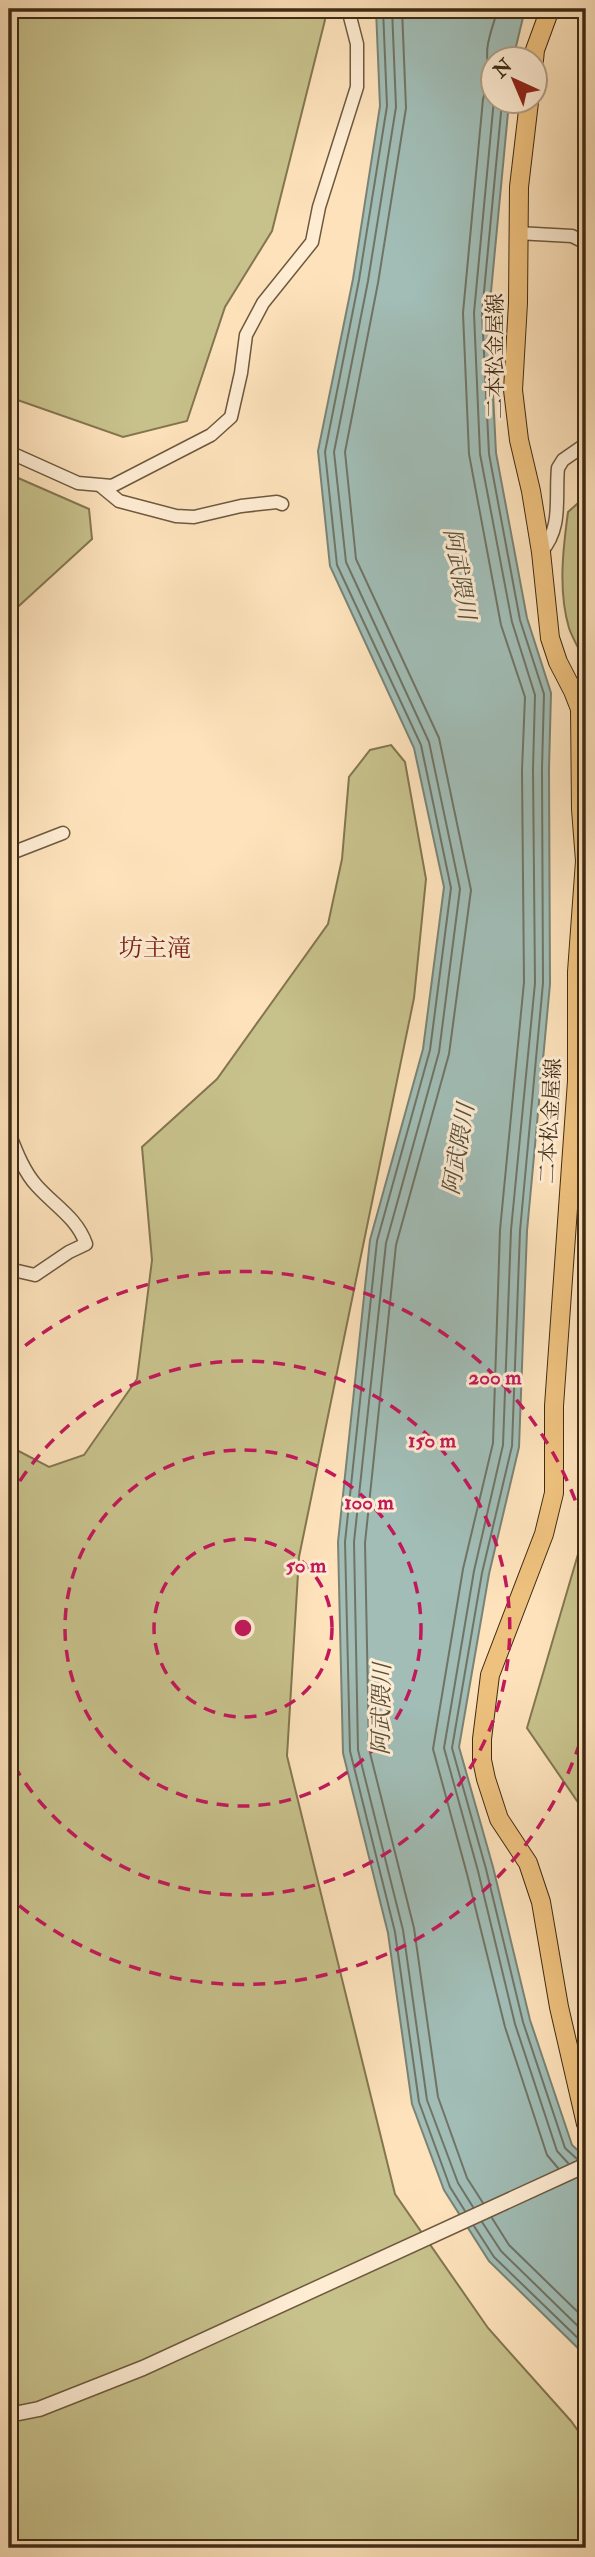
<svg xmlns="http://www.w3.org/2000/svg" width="595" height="2557" viewBox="0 0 595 2557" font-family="'IM FELL Double Pica','Noto Serif JP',serif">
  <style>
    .green { fill: #c7c18b; stroke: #837650; stroke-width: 2 }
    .water { fill: #a1bdb6; stroke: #7a8375; stroke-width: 2 }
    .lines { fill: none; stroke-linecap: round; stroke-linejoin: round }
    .shore { stroke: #707465; stroke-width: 2 }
    .minor-casing { stroke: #6e593e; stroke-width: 15 }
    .tertiary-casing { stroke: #6e593e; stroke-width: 17 }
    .primary-casing { stroke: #3f2b14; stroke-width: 20 }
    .minor { stroke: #feecd3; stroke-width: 12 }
    .tertiary { stroke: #feecd3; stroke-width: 14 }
    .primary { stroke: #eec17e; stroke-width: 18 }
    .ring { fill: none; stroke: #c2185b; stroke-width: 3.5; stroke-dasharray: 12 9 }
    .labels { text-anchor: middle; stroke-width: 6; stroke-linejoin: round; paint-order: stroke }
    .street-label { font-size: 21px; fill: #3f2b14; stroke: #feecd3 }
    .water-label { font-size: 23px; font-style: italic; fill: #58503c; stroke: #feecd3 }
    .quarter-label { font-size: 24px; fill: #7a1f14; stroke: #feecd3 }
    .centre { fill: #c2185b; stroke: #feecd3; stroke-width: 3.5 }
    .ring-label { font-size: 21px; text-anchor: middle; font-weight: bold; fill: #c2185b; stroke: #feecd3; stroke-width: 6; stroke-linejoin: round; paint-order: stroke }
  </style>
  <rect width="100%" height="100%" fill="#fde2bb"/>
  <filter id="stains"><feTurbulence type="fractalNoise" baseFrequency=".00286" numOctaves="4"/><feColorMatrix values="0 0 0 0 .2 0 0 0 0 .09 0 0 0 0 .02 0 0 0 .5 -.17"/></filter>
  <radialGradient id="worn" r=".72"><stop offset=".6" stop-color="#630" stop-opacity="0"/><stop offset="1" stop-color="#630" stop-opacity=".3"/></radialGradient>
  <g class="green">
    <polygon points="9,9 323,9 325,20 272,231 225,307 187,421 123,437 9,397"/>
    <polygon points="9,474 89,509 92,539 9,615"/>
    <path d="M586 496V663C581 652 573 640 569 628 558 591 563 549 568 512Z"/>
    <polygon points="391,745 405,762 426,879 414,998 299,1557 287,1756 395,2194 488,2328 571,2421 586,2442 586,2548 9,2548 9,1446 49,1467 84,1455 137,1379 152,1260 142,1147 217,1079 328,924 342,859 349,777 370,750"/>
    <polygon points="586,1527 586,1814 527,1728"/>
  </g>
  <polygon class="water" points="376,9 525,9 513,59 494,60 494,102 509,102 489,313 496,453 527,618 551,693 549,769 550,984 527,1231 519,1447 489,1574 459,1747 493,1867 530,2020 572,2145 586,2158 586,2356 489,2261 444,2190 412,2104 388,1933 343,1753 338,1542 370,1240 423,1049 444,887 414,748 330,566 318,451 353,279 380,106"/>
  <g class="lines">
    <g class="shore">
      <polyline points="383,9 387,106 359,280 325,452 337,565 421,745 451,888 430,1050 377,1241 345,1542 350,1751 395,1932 419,2102 450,2187 465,2211"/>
      <polyline points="392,9 396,107 368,281 334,452 346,562 429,742 460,889 439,1052 386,1243 354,1542 358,1750 403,1930 427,2100 458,2183 473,2207"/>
      <polyline points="402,9 406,108 378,283 345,452 356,559 439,738 471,890 449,1054 396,1245 365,1543 369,1749 414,1928 438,2097 467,2178 483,2203"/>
      <path d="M494 76C479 56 492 30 498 9"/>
      <polyline points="494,81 486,89 483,99 463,313 469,454 501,625 525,697 522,770 524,982 500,1230 493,1443 463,1569 433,1749 467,1874 505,2027 547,2155 558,2168"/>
      <polyline points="494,99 474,313 480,454 512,622 535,695 533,769 535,983 511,1230 503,1445 474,1571 444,1748 478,1871 515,2024 557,2151 568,2163"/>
      <polyline points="502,102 482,313 489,454 520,620 544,694 542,769 543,983 520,1231 512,1446 482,1573 452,1748 486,1869 523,2022 565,2148 577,2159"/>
      <polyline points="492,2218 509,2245 586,2320"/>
      <polyline points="482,2222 501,2251 586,2334"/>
      <polyline points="474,2226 494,2257 586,2346"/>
    </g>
    <g class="minor-casing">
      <g id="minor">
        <polyline points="517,233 572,236 586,243"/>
        <polyline points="9,452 78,483 112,486 211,435 231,417 241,373 246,335 263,303 312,242 319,207 357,87 357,44 348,9"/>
        <polyline points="102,487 119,501 176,516 194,517 241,506 277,502 282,504"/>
        <path d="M541 552C563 528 555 497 558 468L563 460 586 444"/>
        <polyline points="9,854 63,833"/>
        <path d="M9 1133C16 1151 24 1172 37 1186 55 1206 77 1218 86 1244L69 1252 35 1275 9 1269"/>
        <polyline points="570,1178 586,1183"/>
      </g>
    </g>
    <g class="tertiary-casing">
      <polyline id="tertiary" points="9,2415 39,2409 143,2368 586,2165"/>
    </g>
    <g class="primary-casing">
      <g id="primary">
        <polyline points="534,60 535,50 550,9"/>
        <polyline points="529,102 519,187 518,303 513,390 519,440 531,491 541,552 550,638 558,662 573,691 580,709 581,809 585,861 577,972 577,1081 554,1406 554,1493 544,1534 490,1675 482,1739 482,1760 486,1779 499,1819 528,1863 541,1902 559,2007 586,2124"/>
      </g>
    </g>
    <use href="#minor" class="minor"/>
    <use href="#tertiary" class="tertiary"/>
    <use href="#primary" class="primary"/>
  </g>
  <g class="ring">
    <circle cx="243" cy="1628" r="89"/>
    <circle cx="243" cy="1628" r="178"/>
    <path d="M9 1499A267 267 0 1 1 9 1757"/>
    <path d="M586 1723A356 356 0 0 1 9 1897M9 1359A356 356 0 0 1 586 1533"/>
  </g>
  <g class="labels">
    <g class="street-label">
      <text transform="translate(495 356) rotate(-90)" y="7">二本松金屋線</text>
      <text transform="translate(550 1121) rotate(-87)" y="7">二本松金屋線</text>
    </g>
    <g class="water-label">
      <text transform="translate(460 574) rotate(80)" y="8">阿武隈川</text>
      <text transform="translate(458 1149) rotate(-80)" y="8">阿武隈川</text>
      <text transform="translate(381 1709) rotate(-89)" y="8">阿武隈川</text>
    </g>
    <g class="quarter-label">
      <text x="155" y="956">坊主滝</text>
    </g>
  </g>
  <circle cx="243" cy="1628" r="10" class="centre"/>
  <g class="ring-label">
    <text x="495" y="1384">200 m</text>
    <text x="432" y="1447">150 m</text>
    <text x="369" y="1509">100 m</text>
    <text x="306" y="1572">50 m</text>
  </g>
  <rect width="595" height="2557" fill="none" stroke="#fde2bb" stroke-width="35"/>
  <rect x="10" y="10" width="574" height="2536" fill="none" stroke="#3f2b14" stroke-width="3.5"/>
  <rect x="18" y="18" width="560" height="2522" fill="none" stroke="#3f2b14" stroke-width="2"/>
  <g transform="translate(514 80) rotate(316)"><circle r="33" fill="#feecd3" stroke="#b29f87" stroke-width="2"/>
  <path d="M0-5L12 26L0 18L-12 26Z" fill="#8f2418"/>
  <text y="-10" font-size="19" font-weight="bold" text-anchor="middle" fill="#3f2b14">N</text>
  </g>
  <rect width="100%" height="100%" filter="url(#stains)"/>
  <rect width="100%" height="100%" fill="url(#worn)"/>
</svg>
